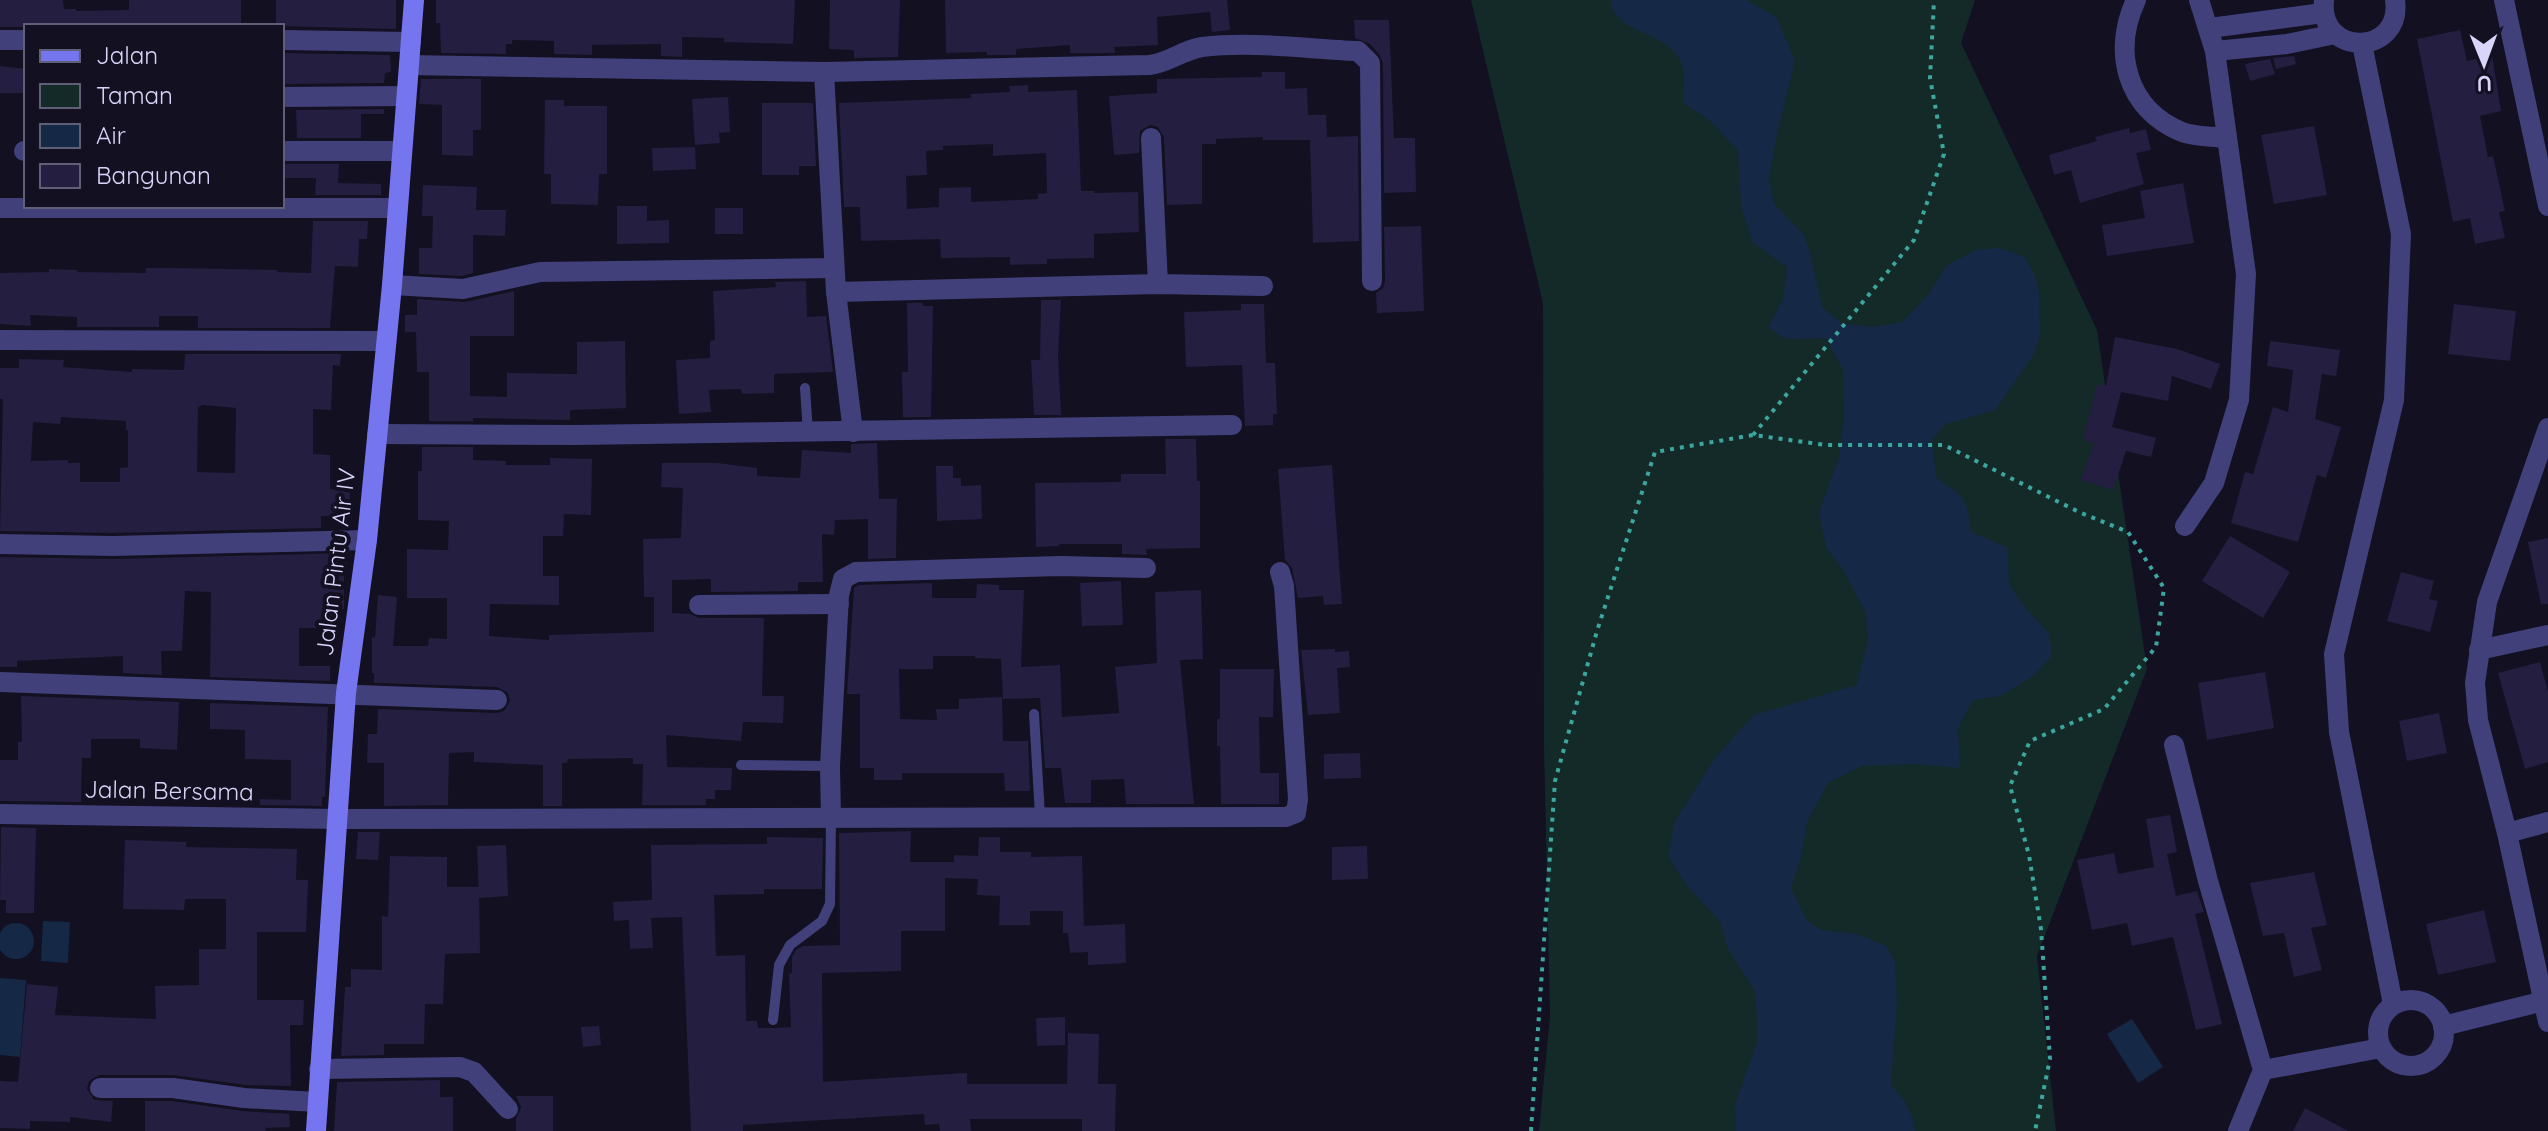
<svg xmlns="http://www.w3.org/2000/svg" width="2548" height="1131" viewBox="0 0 2548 1131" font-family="Quicksand,sans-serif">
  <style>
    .green { fill: #132a29 }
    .water { fill: #152946 }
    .building { fill: #241e40; fill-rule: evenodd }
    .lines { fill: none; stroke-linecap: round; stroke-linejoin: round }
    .path { stroke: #3ba79e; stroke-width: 4; stroke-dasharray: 4 6; stroke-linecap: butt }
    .service { stroke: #41407b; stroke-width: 10 }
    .minor { stroke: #41407b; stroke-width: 20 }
    .secondary { stroke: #7675f0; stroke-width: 20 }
    .labels { text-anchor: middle; stroke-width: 8; stroke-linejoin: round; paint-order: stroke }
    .street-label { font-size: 24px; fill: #d8d4fa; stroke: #121021 }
  </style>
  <rect width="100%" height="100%" fill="#121021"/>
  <polygon class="green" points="1471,0 1975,0 1961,43 2097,330 2147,669 2037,956 2056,1131 1539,1131 1550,1016 1544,745 1543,303"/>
  <g class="water">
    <path d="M1611 0H1747L1777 18 1795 61 1775 144 1769 179 1774 204 1803 234 1810 251 1822 307 1843 324 1873 327 1902 322 1929 294 1946 266 1975 250 2000 248 2025 257 2035 276 2039 292 2040 336 2033 356 1995 410 1946 424 1932 439 1936 478C1964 496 1968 499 1971 532L2008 548 2009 584 2027 610 2049 633 2052 656 2033 676 2000 696 1973 700 1958 728 1960 768 1914 764 1862 766 1828 783 1807 822 1801 858 1791 888 1807 921 1822 930 1857 934 1886 946 1895 962 1897 1002 1891 1086C1904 1098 1914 1113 1915 1131H1736L1735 1105 1758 1039 1755 991 1728 949 1720 921 1687 886 1668 856 1674 823 1715 758 1754 715 1857 685 1868 639 1865 611 1842 568 1826 548 1819 512 1839 458 1844 418 1843 370 1826 338 1786 339 1768 328 1783 299 1787 267 1752 242 1741 206 1738 150 1708 119 1683 103C1683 92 1686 75 1682 65 1670 28 1612 36 1611 0Z"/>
    <polygon points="43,921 70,922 68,963 41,961"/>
    <circle cx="16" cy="941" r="18"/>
    <polygon points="0,978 26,980 20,1057 0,1055"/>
    <polygon points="2132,1019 2163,1067 2138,1083 2107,1034"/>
  </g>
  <g class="building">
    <polygon points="0,0 63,0 64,9 76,9 76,11 129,10 129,0 241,0 241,26 0,27"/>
    <polygon points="276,0 396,0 396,29 276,26"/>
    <polygon points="436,0 795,0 793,44 724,42 724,38 682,37 682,57 661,56 661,44 592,45 592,55 554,54 554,41 512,40 512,44 506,44 506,54 441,53 440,23 436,23"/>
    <polygon points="830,0 900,0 898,57 854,58 854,50 829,49"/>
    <polygon points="945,0 1227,0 1230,30 1212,32 1210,12 1157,17 1158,45 1114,47 1115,53 1070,53 1070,45 1016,49 1016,55 987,55 987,52 946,53"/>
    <polygon points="1354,20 1389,20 1394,138 1415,138 1416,192 1384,193 1383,63 1379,54 1370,44 1355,38"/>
    <polygon points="2460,30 2467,61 2492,55 2501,111 2480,116 2488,157 2493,156 2505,211 2499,212 2505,238 2475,244 2470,218 2453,222 2417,39"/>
    <polygon points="282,53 390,55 391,72 385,73 384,83 282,84"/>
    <polygon points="2294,56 2296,64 2276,69 2273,58"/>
    <polygon points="2270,59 2275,74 2250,81 2245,64"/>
    <polygon points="0,66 26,69 26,93 0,93"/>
    <polygon points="1262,72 1285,72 1285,89 1307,88 1308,115 1326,115 1327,137 1358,136 1359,241 1313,243 1310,140 1263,140 1263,137 1216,139 1216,144 1202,144 1202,204 1167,205 1164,137 1158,127 1150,125 1140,131 1139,153 1114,155 1109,96 1157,93 1157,79 1262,77"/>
    <polygon points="421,79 481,79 481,130 473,130 473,156 442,155 442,105 419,104"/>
    <path d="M1028 85V92L1077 90 1081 191H1094V193L1138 192 1139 232 1094 234V258L1047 259V264L1010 265V257L941 258 940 239 861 241 860 207H844L839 103 971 98 970 94 1010 92 1009 86ZM993 144V156L1046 153 1047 193 1038 194V199L971 202V187L939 188V207L907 209 906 176 927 175 926 151 943 150V146Z"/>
    <polygon points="728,97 730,132 719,133 720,143 695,145 692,99"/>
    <polygon points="545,100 564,100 564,106 607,106 607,174 599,174 598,205 551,204 551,174 544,174"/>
    <polygon points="762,103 813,103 816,166 799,166 799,175 762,175"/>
    <polygon points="384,109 384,114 361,114 361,138 297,138 296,110"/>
    <polygon points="2314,126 2327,195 2274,204 2261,135"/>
    <polygon points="2129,128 2130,133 2146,129 2151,150 2136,153 2144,184 2080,203 2071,170 2054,175 2049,155 2097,141 2095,137"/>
    <polygon points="695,147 696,169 653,171 652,148"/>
    <polygon points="282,164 339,164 338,183 381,184 381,195 315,195 316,178 282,178"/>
    <polygon points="2183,183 2194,243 2107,256 2102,225 2145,218 2140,191"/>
    <polygon points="423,185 477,187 476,210 506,210 505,236 473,235 473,273 462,276 419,274 419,248 432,248 433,216 422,216"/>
    <polygon points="617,206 647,206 647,221 669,220 669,243 617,244"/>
    <rect x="715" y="208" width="28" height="26"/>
    <polygon points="313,221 368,221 367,239 359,239 358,267 335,266 330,328 198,328 198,316 159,316 159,327 77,327 77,317 30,315 31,326 0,324 0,273 49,272 49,269 77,270 77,272 146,273 146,268 170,268 277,270 277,272 311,273"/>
    <polygon points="1421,226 1424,311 1377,313 1376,293 1383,288 1385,281 1384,227"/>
    <polygon points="806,281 807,317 826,316 833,372 774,374 774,393 742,394 741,389 709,390 711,412 679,414 676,360 710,358 710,341 715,340 713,291 776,287 775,282"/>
    <polygon points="514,291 514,336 470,336 470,396 507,397 507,373 577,374 577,342 625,341 626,408 570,410 570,420 473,418 473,421 429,421 429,372 417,372 416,332 405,332 405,315 417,315 417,299 465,302"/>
    <polygon points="1041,300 1061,300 1058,356 1061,415 1034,415 1031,360 1040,360"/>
    <polygon points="907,303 923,303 923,306 933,306 931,417 903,417 902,372 908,372"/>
    <polygon points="1241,304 1264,304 1266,363 1275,363 1277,414 1273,414 1273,425 1245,426 1242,365 1186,367 1184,312 1241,310"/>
    <polygon points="2454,304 2516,311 2510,361 2448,354"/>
    <polygon points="2115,337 2177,349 2220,364 2211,389 2172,376 2168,401 2121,392 2112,427 2156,438 2151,457 2126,451 2113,490 2081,480 2094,443 2083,440 2097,384 2106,386"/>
    <polygon points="2270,341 2340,350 2336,376 2322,374 2315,419 2341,427 2326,478 2317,475 2298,542 2231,523 2245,472 2253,474 2273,407 2288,412 2293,370 2267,366"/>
    <path d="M185 354H341L340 366 333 365 331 410 313 409V454L330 455V489L350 490 349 517 321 516V528L113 533 0 531 3 399H0V368H19V359L64 360 63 367 132 372V369L184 370ZM203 405 236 408 235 473 197 472 198 407ZM61 417 126 421V430H128V467L120 468V482H80V463H68V460L31 461 33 422 60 424Z"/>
    <polygon points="1165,439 1196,439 1197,481 1200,481 1200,548 1146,549 1147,555 1122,554 1122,544 1059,544 1059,546 1036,547 1035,483 1121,482 1121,474 1166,474"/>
    <polygon points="877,443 879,499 897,499 896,558 868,559 868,519 835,520 834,535 822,534 823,582 798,582 798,591 711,592 711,579 672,580 672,613 690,614 699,618 764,618 762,696 784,696 783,723 743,722 741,741 666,735 667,767 732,768 731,790 715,790 715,799 706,799 706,805 642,805 643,764 633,764 633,758 568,759 567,763 562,763 562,806 543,806 543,765 474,762 474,752 449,753 448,805 384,806 384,763 367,763 368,734 377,734 378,709 497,713 504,711 510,701 508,693 497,687 374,683 374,673 372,673 372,637 375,638 378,595 397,597 393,646 428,646 429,638 447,639 447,598 407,598 407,549 448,550 449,521 418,520 418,471 422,471 422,447 473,447 473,460 506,461 506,465 550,465 550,458 592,459 591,515 564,514 563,536 543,536 543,576 559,576 559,605 490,604 489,636 549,640 549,635 654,632 654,597 644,597 643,539 681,538 683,488 661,487 662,463 717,463 757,468 757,476 800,478 802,450 851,453 851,444"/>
    <polygon points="1332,465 1342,604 1324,605 1323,596 1298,598 1292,568 1285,560 1278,469"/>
    <polygon points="936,466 953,466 953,478 961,478 961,486 981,485 982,519 937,521"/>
    <polygon points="2230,536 2290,572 2263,618 2202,581"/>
    <polygon points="2548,538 2548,604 2541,604 2528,542"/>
    <polygon points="347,553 347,566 344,566 344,609 336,609 336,628 299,628 299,666 330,666 330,681 210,677 211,592 185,591 182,651 161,651 162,675 123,673 123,656 17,661 17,667 0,667 0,557 113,559"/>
    <polygon points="2401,572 2434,581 2429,599 2438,601 2430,632 2387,621"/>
    <polygon points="1121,581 1123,625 1082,626 1080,583"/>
    <polygon points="932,583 932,598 976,598 977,584 999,585 999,590 1024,590 1021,667 1060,665 1062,717 1119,713 1115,667 1157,663 1155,592 1201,590 1203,659 1180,660 1194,804 1126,804 1124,779 1091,780 1091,803 1065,803 1061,768 1045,768 1040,698 1003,699 1001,659 975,658 975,656 933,656 933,669 899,669 900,719 937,720 936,709 959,709 959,699 1002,697 1003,741 1028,741 1030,791 1005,791 1004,773 902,773 902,780 874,780 874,768 860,768 860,694 847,694 854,588 859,585"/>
    <polygon points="1335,649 1335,652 1349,651 1350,667 1337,668 1340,713 1308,715 1301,650"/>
    <polygon points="2540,662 2548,692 2548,762 2525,769 2498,673"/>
    <polygon points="1220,669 1274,669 1273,717 1259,717 1260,773 1279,773 1279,804 1221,804 1220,746 1217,746 1217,719 1220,719"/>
    <polygon points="2265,672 2274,728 2207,740 2198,683"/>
    <polygon points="21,696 179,702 177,750 140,748 140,739 91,739 91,758 82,758 81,802 0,801 0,760 18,760 18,742 22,742"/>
    <polygon points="210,703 328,707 325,797 322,797 322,806 260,805 260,799 291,800 291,760 245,759 245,730 210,729"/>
    <polygon points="2439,713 2447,753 2407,761 2399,721"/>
    <polygon points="1360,753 1361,778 1324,779 1324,754"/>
    <polygon points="2170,815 2177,852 2167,854 2176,896 2197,891 2204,912 2195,914 2222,1024 2196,1030 2173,937 2132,946 2127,923 2092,930 2077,860 2114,853 2118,874 2154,867 2146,819"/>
    <polygon points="1,827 36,828 34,913 6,913 6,900 0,900"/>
    <polygon points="911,831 910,862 954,862 954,855 978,856 979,837 1000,837 1000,852 1031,852 1031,857 1082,856 1084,926 1125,924 1126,963 1088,965 1088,952 1070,953 1068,933 1063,933 1063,911 1030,911 1030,925 999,925 1000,896 977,895 978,879 945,878 945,931 901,931 901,971 822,973 823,1082 967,1073 967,1084 1067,1084 1068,1033 1099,1034 1098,1084 1116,1084 1115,1131 1082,1131 1082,1119 970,1119 971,1131 940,1131 939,1124 925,1125 924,1114 743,1125 743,1131 691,1131 682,917 651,918 653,948 630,949 629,920 614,921 613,902 652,900 651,845 767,844 767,837 823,838 822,889 764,889 764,894 714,895 716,956 745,955 746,1021 757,1021 758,1028 773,1028 791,1027 789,974 792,973 792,957 796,950 803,946 840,945 839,833"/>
    <polygon points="358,832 380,832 378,860 356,859"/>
    <polygon points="125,840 186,842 186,847 297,849 296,880 308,880 306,932 257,932 257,1000 304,1000 303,1025 290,1025 291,1086 245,1085 173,1075 99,1075 89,1081 87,1089 94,1100 113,1101 111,1122 70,1117 70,1122 30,1121 30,1129 0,1128 0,1081 18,1082 27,984 58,987 55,1015 156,1019 155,986 199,985 199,949 226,949 226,899 185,899 184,910 123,909"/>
    <polygon points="506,845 508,896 479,898 477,846"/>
    <polygon points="1367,846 1368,879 1332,880 1332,847"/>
    <polygon points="390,856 447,857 447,887 479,887 480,953 445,954 443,1004 425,1004 424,1044 384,1044 384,1055 341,1056 345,987 351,987 351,969 382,970 382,916 388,917"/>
    <polygon points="2314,872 2327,925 2311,928 2322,970 2294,977 2284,933 2263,936 2250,883"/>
    <polygon points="2484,910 2496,962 2438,975 2426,924"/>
    <polygon points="1065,1017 1065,1045 1037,1046 1036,1018"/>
    <polygon points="599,1026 601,1045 583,1047 581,1027"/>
    <polygon points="440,1080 440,1097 453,1097 453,1131 334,1131 337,1082"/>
    <polygon points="516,1096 553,1096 553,1131 516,1131 516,1119 521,1107"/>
    <polygon points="145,1101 172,1101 242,1111 289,1114 290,1127 265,1128 266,1131 145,1131"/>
    <polygon points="2305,1108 2348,1131 2293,1131"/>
  </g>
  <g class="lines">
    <g class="path">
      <polyline points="1753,435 1914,240 1944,154 1930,78 1934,0"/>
      <polyline points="1531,1131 1555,781 1597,631 1655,452 1753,435 1826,445 1944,445 2079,512 2128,532 2164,588 2156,647 2104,709 2030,741 2010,786 2029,855 2041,929 2050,1059 2035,1131"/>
    </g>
    <g class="service">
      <polyline points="805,388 808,433"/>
      <polyline points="1034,714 1040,816"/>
      <polyline points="741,765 830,766"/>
      <polyline points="773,1020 779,965 790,945 822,921 830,904 831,819"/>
    </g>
    <g class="minor">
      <path d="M2136 0C2112 51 2126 109 2182 132 2194 137 2212 136 2226 138"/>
      <path d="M2324 0C2318 58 2403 56 2395 0"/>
      <polyline points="2504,0 2548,206"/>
      <polyline points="2210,28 2323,13"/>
      <polyline points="0,40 26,40"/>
      <polyline points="282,40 411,42"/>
      <polyline points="2362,44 2401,234 2394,400 2334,654 2339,732 2393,1004"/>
      <polyline points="2215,51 2287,44 2335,34"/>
      <path d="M409 65 824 72 1149 65C1169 63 1182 50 1202 47 1253 41 1307 49 1358 51L1370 63 1372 281"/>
      <polyline points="824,72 836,292 1158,284 1263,286"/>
      <polyline points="282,97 406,96"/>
      <polyline points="1151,138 1158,284"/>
      <polyline points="24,151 26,151"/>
      <polyline points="282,151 401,151"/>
      <polyline points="0,208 397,208"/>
      <polyline points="392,285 463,289 540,272 834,268"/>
      <polyline points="836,292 853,432"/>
      <polyline points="0,340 386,341"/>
      <polyline points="2548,428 2487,602 2475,683 2478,720 2507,833 2548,1022"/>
      <polyline points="377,434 576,435 1232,425"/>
      <polyline points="2185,526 2214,483 2239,400 2246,274 2215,51 2199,0"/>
      <polyline points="0,544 113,546 367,540"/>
      <polyline points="699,605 839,604"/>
      <polyline points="2479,650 2548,635"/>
      <polyline points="0,682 497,700"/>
      <polyline points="2174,745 2208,881 2263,1070 2238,1131"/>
      <polyline points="0,814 338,819 1286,817 1296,813 1298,799 1284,586 1280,572"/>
      <polyline points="831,819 830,766 839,595 843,579 856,572 1060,566 1146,568"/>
      <polyline points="2507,833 2548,822"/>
      <circle cx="2411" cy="1033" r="33"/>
      <polyline points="2443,1026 2548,1000"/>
      <polyline points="319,1069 460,1067 474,1072 508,1109"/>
      <polyline points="2263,1070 2381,1048"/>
      <polyline points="100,1088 173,1088 244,1098 317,1102"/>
    </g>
    <polyline class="secondary" points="316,1131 346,693 367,540 392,285 414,0"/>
  </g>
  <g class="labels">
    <g class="street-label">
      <text transform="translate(336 562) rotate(-83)" y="8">Jalan Pintu Air IV</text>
      <text transform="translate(169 791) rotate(1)" y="8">Jalan Bersama</text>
    </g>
  </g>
  <rect x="24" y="24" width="260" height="184" fill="#121021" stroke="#615e78" stroke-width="2"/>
  <rect x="40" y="50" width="40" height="12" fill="#7675f0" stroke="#615e78" stroke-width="2"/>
  <text x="96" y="64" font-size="24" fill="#d8d4fa">Jalan</text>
  <rect x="40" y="84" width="40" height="24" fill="#132a29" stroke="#615e78" stroke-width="2"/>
  <text x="96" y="104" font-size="24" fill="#d8d4fa">Taman</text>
  <rect x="40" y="124" width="40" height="24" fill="#152946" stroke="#615e78" stroke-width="2"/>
  <text x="96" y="144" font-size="24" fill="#d8d4fa">Air</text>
  <rect x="40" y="164" width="40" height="24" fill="#241e40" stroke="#615e78" stroke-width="2"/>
  <text x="96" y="184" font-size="24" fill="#d8d4fa">Bangunan</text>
  <g transform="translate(2484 64) rotate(179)" stroke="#121021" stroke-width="6" paint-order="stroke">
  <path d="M0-6L14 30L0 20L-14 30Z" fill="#d8d4fa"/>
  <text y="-12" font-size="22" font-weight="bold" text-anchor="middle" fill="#d8d4fa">U</text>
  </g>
</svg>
